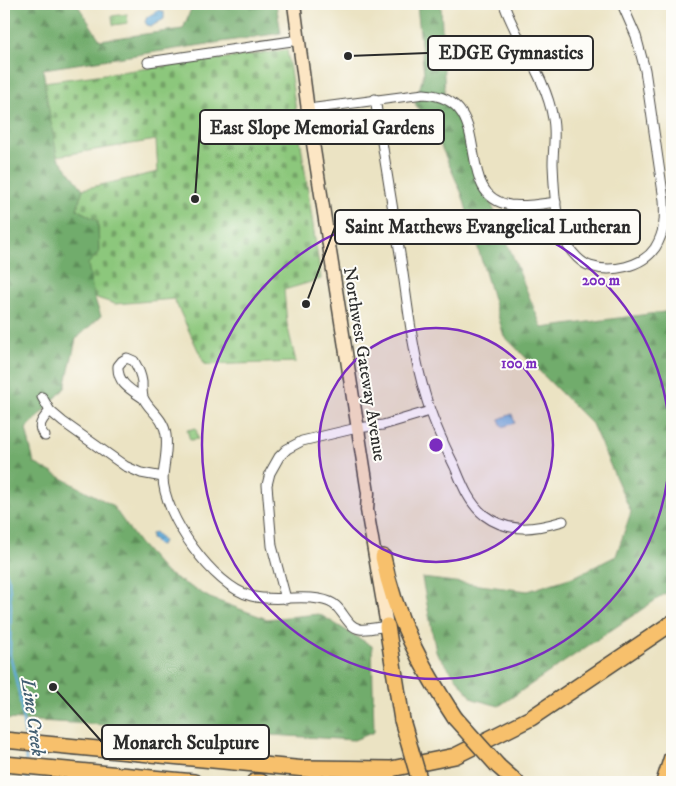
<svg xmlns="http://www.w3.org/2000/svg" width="676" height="786" viewBox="0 0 676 786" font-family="'IM FELL DW Pica',serif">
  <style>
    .forest { fill: url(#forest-firs); stroke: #4e6c4c }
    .cemetery { fill: url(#cemetery-stones); stroke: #5c7954 }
    .park { fill: url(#park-tufts); stroke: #5c7954 }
    .water { fill: url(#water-ripples); stroke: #466b82 }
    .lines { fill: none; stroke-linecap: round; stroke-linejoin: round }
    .stream { stroke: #62abd9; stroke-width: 2.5 }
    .street-casing { stroke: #484742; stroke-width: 11 }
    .secondary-casing { stroke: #484742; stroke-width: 15 }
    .highway-casing { stroke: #484742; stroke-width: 18 }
    .street { stroke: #fff; stroke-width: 9 }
    .secondary { stroke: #fce6c4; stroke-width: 12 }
    .highway { stroke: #f7c06c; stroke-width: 15 }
    .highway-bridge-casing { stroke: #484742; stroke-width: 18; stroke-linecap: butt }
    .highway-bridge { stroke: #f7c06c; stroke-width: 15 }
    .ring { fill: none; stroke: #7b2cbf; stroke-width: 2.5 }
    .labels { text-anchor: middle; stroke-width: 4; stroke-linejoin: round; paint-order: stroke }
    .street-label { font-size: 18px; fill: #2b2b2b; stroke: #fdfcf7 }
    .water-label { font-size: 19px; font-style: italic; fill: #415e71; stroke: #fdfcf7 }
    .centre { fill: #7b2cbf; stroke: #fdfcf7; stroke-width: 2.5 }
    .ring-label { font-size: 15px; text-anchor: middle; font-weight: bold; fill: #7b2cbf; stroke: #fdfcf7; stroke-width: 4; stroke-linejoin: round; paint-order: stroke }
    .leader { fill: none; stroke: #2b2b2b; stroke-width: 2 }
    .callout-dot { fill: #2b2b2b; stroke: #fdfcf7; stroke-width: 2 }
    .callout { fill: #fdfcf7; stroke: #2b2b2b; stroke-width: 2 }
    .callout-label { font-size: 19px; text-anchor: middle; font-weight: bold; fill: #2b2b2b }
  </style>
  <defs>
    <pattern id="forest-firs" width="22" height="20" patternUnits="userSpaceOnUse" patternTransform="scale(1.25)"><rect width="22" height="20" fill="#71ac6c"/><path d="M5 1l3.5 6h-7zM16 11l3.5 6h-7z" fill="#5d8c59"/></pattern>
    <pattern id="cemetery-stones" width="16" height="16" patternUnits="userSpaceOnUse" patternTransform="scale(1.25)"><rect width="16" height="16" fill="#8cc77c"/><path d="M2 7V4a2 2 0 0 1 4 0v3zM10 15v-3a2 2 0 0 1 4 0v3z" fill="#73a266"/></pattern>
    <pattern id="park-tufts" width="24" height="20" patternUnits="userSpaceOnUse" patternTransform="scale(1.25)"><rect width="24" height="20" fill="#8cc77c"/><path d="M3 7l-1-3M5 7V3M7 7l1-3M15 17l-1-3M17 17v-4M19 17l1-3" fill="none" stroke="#73a266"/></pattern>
    <pattern id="water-ripples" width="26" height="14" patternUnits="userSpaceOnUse" patternTransform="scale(1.25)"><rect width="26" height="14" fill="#62abd9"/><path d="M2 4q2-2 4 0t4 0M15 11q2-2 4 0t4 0" fill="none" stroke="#518bb0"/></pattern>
  </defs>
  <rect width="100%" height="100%" fill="#fdfcf7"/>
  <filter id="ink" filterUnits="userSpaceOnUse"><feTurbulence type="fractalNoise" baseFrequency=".02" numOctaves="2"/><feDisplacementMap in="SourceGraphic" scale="10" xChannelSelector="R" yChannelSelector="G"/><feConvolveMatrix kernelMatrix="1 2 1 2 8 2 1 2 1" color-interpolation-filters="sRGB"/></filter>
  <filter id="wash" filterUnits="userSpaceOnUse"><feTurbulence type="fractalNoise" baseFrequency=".0096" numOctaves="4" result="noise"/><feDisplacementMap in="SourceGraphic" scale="20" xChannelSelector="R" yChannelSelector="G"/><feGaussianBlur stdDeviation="1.12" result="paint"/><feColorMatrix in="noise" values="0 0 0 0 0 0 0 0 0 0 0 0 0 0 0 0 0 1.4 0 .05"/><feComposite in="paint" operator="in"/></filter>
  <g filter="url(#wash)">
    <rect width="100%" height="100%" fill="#ebe3c3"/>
    <g class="forest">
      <polygon points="22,4 77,4 100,40 183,29 193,4 276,4 281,33 43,69 57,156 83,189 77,209 98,221 99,252 94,297 101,316 76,339 65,388 26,429 34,463 112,505 139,543 165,572 210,598 267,619 319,614 372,646 374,732 354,740 6,719 4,704 4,6"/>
      <polygon points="417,4 441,4 445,99 457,106 487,193 542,328 672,311 672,589 499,706 473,699 436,652 422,578 528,591 576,576 616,556 631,512 592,424 504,336 462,194 433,128 415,104 424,73"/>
    </g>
    <polygon class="cemetery" points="287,50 321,279 284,290 287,324 296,362 205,365 174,299 115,304 94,297 88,264 99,252 98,221 77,209 83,189 158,172 156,140 57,156 44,82"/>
    <g class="park">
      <polygon points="127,14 128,23 113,25 112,16"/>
      <polygon points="196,428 198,439 190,440 187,430"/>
    </g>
    <g class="water">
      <polygon points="159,10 164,12 164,19 152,26 147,25 145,22 147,17"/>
      <polygon points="512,414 515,423 502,427 499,419"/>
      <polygon points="155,532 163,541 161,545 158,545 151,538 151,534"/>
    </g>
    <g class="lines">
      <g class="stream">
        <polyline points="4,567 9,580 11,606 10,655 19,693 25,736"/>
        <polyline points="25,746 26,761"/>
        <polyline points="27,771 27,782"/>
      </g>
    </g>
  </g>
  <g filter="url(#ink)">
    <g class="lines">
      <g class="street-casing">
        <g id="street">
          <path d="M504 4C507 14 512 23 516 32 530 59 548 88 553 119 556 134 553 149 553 164 554 187 555 226 568 246 572 253 581 263 590 266 611 273 642 267 655 248 665 232 665 218 664 200L645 70 636 36 622 4"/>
          <polyline points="148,62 299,40"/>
          <path d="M375 99C384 153 392 206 401 260 408 305 412 351 425 394 432 419 443 443 455 467 462 484 469 503 484 515 509 534 536 529 563 521"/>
          <path d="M308 109 424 94C500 99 449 195 510 205 525 207 541 204 556 202"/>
          <polyline points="42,397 50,411 63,422 125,466 141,473 163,477"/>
          <path d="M143 398C131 390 117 383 118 366L122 361 127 358 134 361C138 368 141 374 142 382 142 386 142 393 143 397 147 409 164 417 166 435 168 450 164 463 163 477 163 515 214 587 251 596 273 602 297 595 319 599 325 600 332 602 336 606 344 613 348 627 360 629 368 630 379 627 387 626"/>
          <path d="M45 436C35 426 43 419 50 411"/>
          <polyline points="286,599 272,546 267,485 270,473 279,457 287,449 302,441 357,428 383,425 430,411"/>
        </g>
      </g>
      <g class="secondary-casing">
        <polyline id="secondary" points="294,4 309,118 368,493 367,510 387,626"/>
      </g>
      <g class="highway-casing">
        <g id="highway">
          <path d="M383 557C395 618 421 666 455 718"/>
          <polyline points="387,626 402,720"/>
          <polyline points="4,740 316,770"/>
          <polyline points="4,764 194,782"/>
          <polyline points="498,766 516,782"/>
          <polyline points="306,768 391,769 455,756 531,718 672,623"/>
          <polyline points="353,776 390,782"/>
          <polyline points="254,782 261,782"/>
          <polyline points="664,782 672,757"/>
        </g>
      </g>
      <use href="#street" class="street"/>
      <use href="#secondary" class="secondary"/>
      <use href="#highway" class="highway"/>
      <g class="highway-bridge-casing">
        <g id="highway-bridge">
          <polyline points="455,718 498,766"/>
          <polyline points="402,720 420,782"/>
        </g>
      </g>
      <use href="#highway-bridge" class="highway-bridge"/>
    </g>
  </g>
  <circle cx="436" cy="445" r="117" fill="#7b2cbf" fill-opacity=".12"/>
  <g class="ring">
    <circle cx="436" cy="445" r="117"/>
    <circle cx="436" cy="445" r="234"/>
  </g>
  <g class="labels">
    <g class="street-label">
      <text transform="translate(365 364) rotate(81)" y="6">Northwest Gateway Avenue</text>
    </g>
    <g class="water-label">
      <text transform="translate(34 717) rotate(82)" y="7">Line Creek</text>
    </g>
  </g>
  <circle cx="436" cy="445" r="8" class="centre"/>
  <g class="ring-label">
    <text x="601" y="285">200 m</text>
    <text x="519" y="368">100 m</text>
  </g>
  <path class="leader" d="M348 56L428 53M195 199L200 127M306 304L335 227M53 687L102 742"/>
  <g class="callout-dot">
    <circle cx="348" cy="56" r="5"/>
    <circle cx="195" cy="199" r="5"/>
    <circle cx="306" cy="304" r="5"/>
    <circle cx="53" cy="687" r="5"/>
  </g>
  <g class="callout">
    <rect x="428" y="36" width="165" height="34" rx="5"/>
    <rect x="200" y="110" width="244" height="34" rx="5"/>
    <rect x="335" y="210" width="305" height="34" rx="5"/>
    <rect x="102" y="725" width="167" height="34" rx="5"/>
  </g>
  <g class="callout-label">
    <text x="511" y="59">EDGE Gymnastics</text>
    <text x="322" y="134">East Slope Memorial Gardens</text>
    <text x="488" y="233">Saint Matthews Evangelical Lutheran</text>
    <text x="186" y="749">Monarch Sculpture</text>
  </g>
  <rect width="676" height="786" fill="none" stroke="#fdfcf7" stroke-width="20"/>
</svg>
